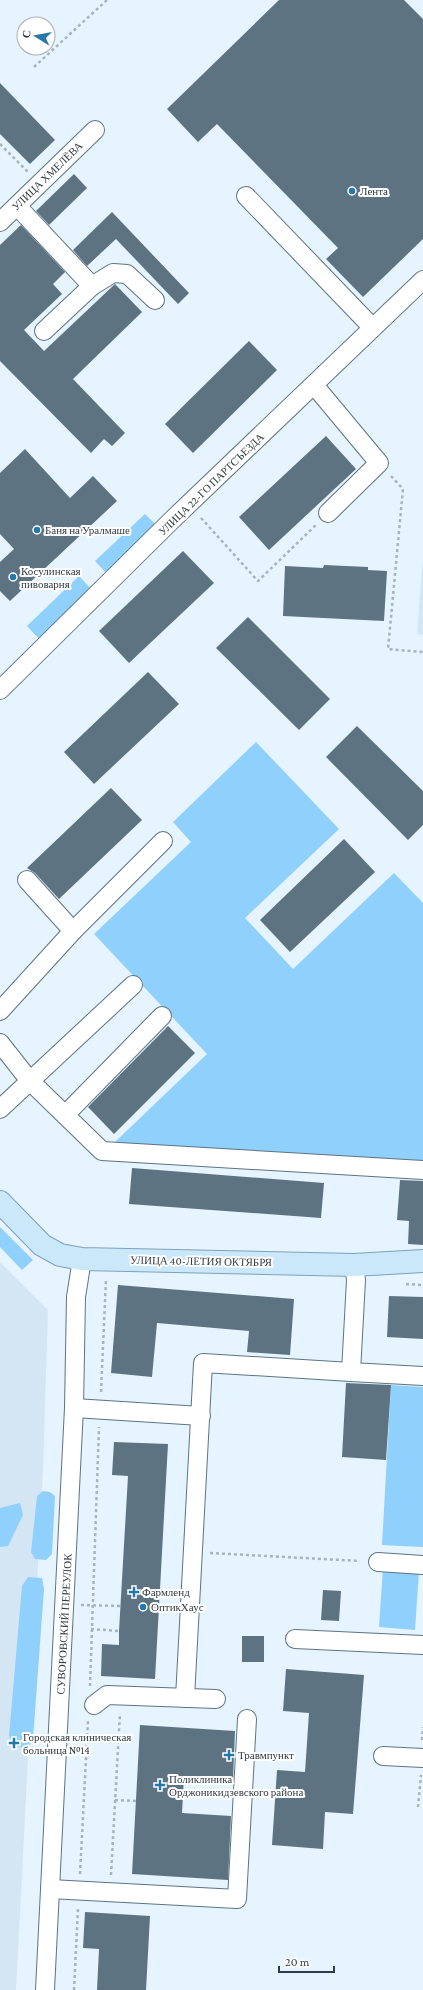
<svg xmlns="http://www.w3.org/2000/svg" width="423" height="1990" viewBox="0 0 423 1990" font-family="'Crimson Pro',serif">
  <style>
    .built { fill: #d4e6f4 }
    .green { fill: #8fd0fc }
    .building { fill: #5d7382 }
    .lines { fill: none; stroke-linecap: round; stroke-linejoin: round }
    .minor-casing { stroke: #5d7382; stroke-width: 20 }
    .major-casing { stroke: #7fa1b9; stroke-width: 24 }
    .path { stroke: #a7b4bd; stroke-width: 2.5; stroke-dasharray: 3 3; stroke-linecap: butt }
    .minor { stroke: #fff; stroke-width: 18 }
    .major { stroke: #cbe8fb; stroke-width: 22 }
    .poi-dot { fill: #2579a9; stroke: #fff; stroke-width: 1.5 }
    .labels { text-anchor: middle; stroke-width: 4; stroke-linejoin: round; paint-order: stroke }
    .street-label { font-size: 11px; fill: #323b42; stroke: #fff }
    .poi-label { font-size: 11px; fill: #323b42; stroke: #fff; text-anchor: start }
  </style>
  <rect width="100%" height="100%" fill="#e5f4fe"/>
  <g class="built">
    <polygon points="423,556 423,635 417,634"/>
    <polygon points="0,1262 48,1310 43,1469 16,1990 0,1990"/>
  </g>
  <g class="green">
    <polygon points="145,514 158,527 108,575 95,561"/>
    <polygon points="79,576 92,590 40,640 27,626"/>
    <polygon points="256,742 339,829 245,918 293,969 394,873 423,903 423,1161 114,1143 207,1054 94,934 191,842 173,822"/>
    <polygon points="0,1227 33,1260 22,1270 0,1247"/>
    <polygon points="391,1385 423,1387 423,1547 382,1545"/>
    <polygon points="43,1491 50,1492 55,1496 52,1554 46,1560 35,1559 31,1552 37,1496"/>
    <polygon points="20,1503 23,1515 8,1546 0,1547 0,1508"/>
    <polygon points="383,1568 419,1571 415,1630 379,1627"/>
    <polygon points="28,1577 42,1578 44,1589 33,1739 28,1748 16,1746 9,1736 22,1586"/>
  </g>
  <g class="building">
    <polygon points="279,0 404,0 423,19 423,239 363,297 326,259 338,248 217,124 198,142 167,109"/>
    <polygon points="0,83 55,140 30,164 0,134"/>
    <polygon points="74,174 87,188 49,225 36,211"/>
    <polygon points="112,212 189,293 178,304 116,239 87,266 73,250"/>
    <polygon points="21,225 65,272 53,284 62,294 24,330 44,351 115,284 142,312 73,379 125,433 112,446 104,439 91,453 0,361 0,245"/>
    <polygon points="249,341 277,370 193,453 165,424"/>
    <polygon points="326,436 356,469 269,550 239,517"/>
    <polygon points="25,449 70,498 93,476 117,501 10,601 0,591 0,562 14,549 0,534 0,473"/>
    <polygon points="183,551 214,583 129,663 99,631"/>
    <polygon points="324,565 368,567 368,570 387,571 384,621 283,616 285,566 323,568"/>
    <polygon points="248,617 330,699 299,730 216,648"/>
    <polygon points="148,672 179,704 94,784 64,752"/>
    <polygon points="357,726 423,791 423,825 408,840 326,757"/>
    <polygon points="111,788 142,820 59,899 35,873 27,868"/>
    <polygon points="344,839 375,872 290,952 260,920"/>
    <polygon points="168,1026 195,1053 114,1134 88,1107"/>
    <polygon points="132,1168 324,1183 321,1218 129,1204"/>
    <polygon points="400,1180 423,1181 423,1245 408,1244 409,1221 397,1220"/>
    <polygon points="118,1285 294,1299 290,1355 247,1352 249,1331 157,1323 152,1377 111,1373"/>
    <polygon points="389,1296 423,1297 423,1339 387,1337"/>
    <polygon points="346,1383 391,1385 386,1460 342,1457"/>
    <polygon points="114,1442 168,1444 155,1679 101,1676 102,1644 119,1645 119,1631 128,1476 112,1475"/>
    <polygon points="323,1590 341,1591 339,1621 321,1620"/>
    <rect x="242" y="1636" width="22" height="26"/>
    <polygon points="286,1669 364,1675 353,1814 325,1812 323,1849 272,1845 277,1770 305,1772 309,1713 283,1711"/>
    <polygon points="140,1725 235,1731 233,1779 184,1776 182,1813 231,1816 228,1880 132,1874"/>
    <polygon points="85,1912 150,1916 146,1990 97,1990 99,1949 83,1948"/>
  </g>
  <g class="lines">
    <g class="minor-casing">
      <g id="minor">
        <polyline points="246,196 372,327"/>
        <polyline points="17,206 92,286 44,331"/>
        <polyline points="0,222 95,130"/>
        <polyline points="92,286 113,273 127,274 155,300"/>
        <polyline points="314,385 379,463 328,513"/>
        <polyline points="0,690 173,519 423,280"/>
        <polyline points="27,880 73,931"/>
        <polyline points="0,1011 73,931 163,841"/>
        <polyline points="0,1043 30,1081 102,1151 423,1170"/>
        <polyline points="0,1109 133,985"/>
        <polyline points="65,1115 162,1016"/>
        <polyline points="354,1265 356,1280 351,1372 423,1376"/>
        <polyline points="74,1408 201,1416"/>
        <polyline points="378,1562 423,1565"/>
        <polyline points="295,1639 423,1645"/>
        <polyline points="185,1698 203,1363 351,1372"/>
        <polyline points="94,1705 107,1695 216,1699"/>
        <polyline points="383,1756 423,1758"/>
        <polyline points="50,1889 237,1899 247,1719"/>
        <polyline points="45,1990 74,1408 76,1297 82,1259"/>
      </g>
    </g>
    <g class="major-casing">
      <polyline id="major" points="0,1202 42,1245 60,1255 82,1259 354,1265 423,1261"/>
    </g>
    <g class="path">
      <polyline points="34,67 107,0"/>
      <polyline points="0,144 28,172"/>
      <polyline points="391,476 403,489 388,649 423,652"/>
      <polyline points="201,518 258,581 317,524"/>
      <polyline points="406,1284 423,1285"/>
      <polyline points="101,1392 106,1279"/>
      <polyline points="210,1553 360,1561"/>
      <polyline points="81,1605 121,1606"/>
      <polyline points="91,1629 119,1631"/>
      <polyline points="90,1686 99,1427"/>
      <polyline points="422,1740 423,1727"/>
      <polyline points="115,1800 136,1801"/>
      <polyline points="418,1807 421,1775"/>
      <polyline points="80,1874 88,1721"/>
      <polyline points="111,1875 120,1713"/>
      <polyline points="74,1990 78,1909"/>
    </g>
    <use href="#minor" class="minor"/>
    <use href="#major" class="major"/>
  </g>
  <g class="poi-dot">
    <circle cx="352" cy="191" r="4"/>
    <circle cx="37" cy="530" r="4"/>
    <circle cx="13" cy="577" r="4"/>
    <path d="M132 1586h4v4h4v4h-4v4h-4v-4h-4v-4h4z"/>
    <circle cx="143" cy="1607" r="4"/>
    <path d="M12 1737h4v4h4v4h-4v4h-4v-4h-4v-4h4z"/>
    <path d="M227 1749h4v4h4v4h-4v4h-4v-4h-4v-4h4z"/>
    <path d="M158 1779h4v4h4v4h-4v4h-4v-4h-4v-4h4z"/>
  </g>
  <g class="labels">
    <g class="street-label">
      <text transform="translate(47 176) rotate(-44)" y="4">УЛИЦА ХМЕЛЁВА</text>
      <text transform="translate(211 484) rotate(-44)" y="4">УЛИЦА 22-ГО ПАРТСЪЕЗДА</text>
      <text transform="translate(201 1261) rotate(1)" y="4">УЛИЦА 40-ЛЕТИЯ ОКТЯБРЯ</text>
      <text transform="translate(64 1624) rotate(-87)" y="4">СУВОРОВСКИЙ ПЕРЕУЛОК</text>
    </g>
    <g class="poi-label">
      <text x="360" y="195">Лента</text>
      <text x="45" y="534">Баня на Уралмаше</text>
      <text x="21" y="575">Косулинская<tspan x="21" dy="13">пивоварня</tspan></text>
      <text x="142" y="1596">Фармленд</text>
      <text x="151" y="1611">ОптикХаус</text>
      <text x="23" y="1741">Городская клиническая<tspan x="23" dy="13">больница №14</tspan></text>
      <text x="238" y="1759">Травмпункт</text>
      <text x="169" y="1783">Поликлиника<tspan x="169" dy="13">Орджоникидзевского района</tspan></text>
    </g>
  </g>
  <g transform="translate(36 36) rotate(281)"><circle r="19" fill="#ffffff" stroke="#adb1b3"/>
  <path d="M0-3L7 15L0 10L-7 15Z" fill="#2579a9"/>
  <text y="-6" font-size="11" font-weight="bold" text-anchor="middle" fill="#323b42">С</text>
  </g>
  <path d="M279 1966v6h55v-6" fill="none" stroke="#323b42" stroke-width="2"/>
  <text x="285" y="1966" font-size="12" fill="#323b42" stroke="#ffffff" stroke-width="3" paint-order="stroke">20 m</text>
</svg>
